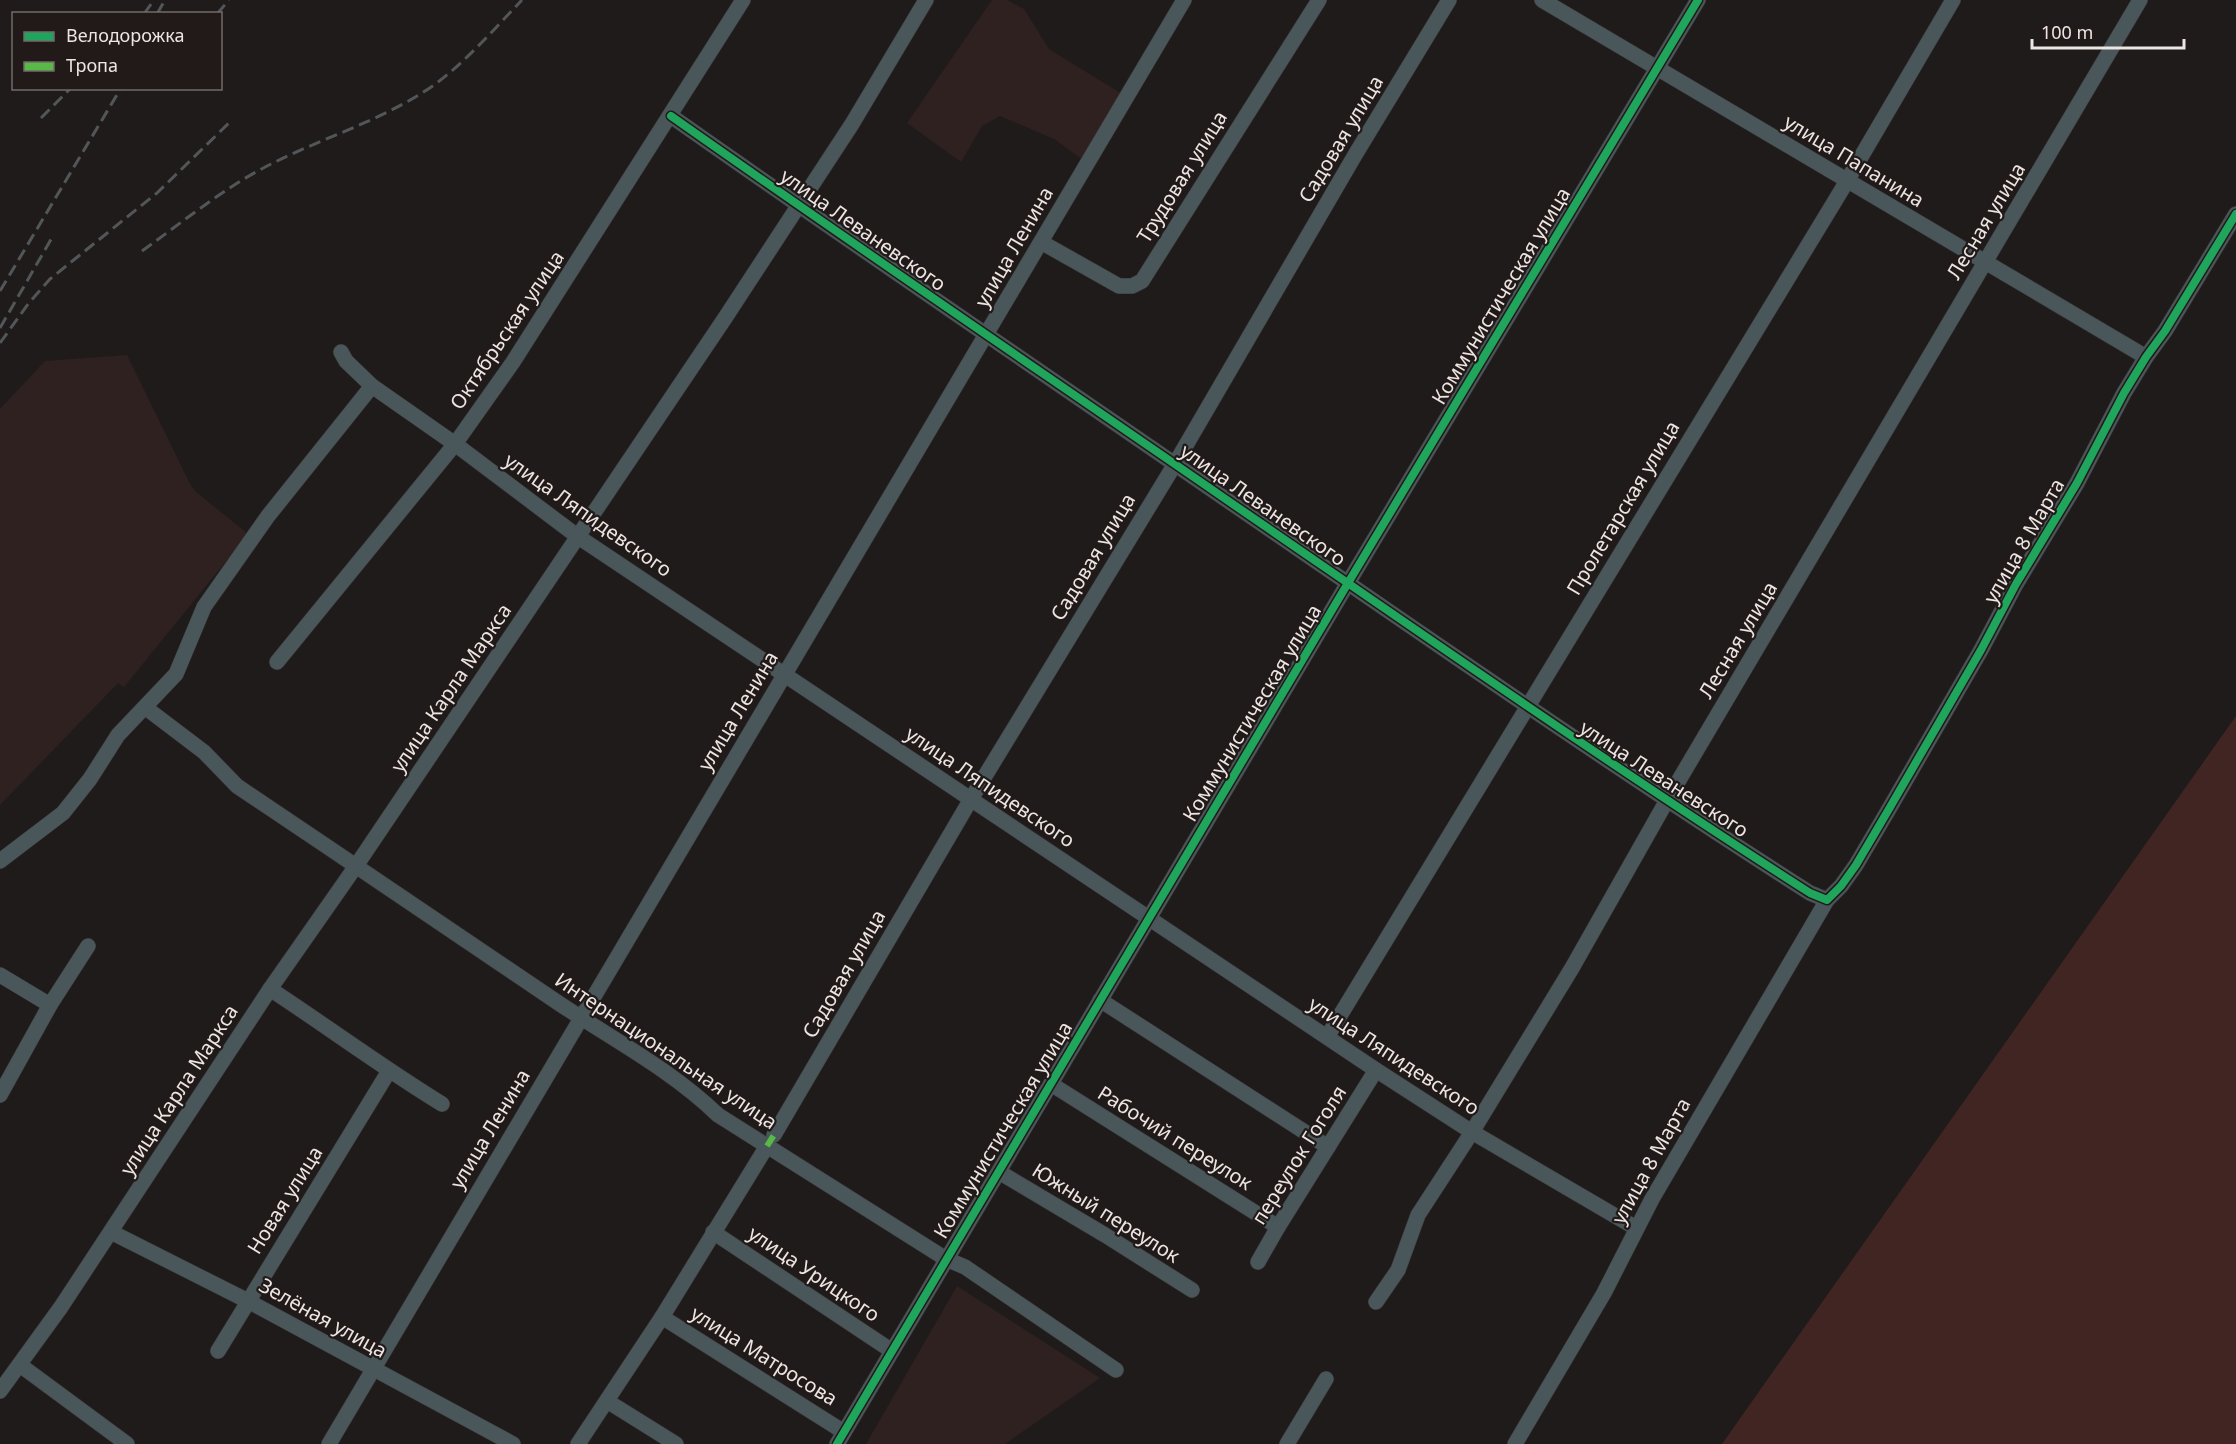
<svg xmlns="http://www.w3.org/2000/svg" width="2236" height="1444" viewBox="0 0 2236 1444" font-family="'Noto Sans',sans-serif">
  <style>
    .built { fill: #2e2120 }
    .green { fill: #412523 }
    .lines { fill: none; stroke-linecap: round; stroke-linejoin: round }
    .minor-casing { stroke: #3c3838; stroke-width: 16 }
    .minor { stroke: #49565a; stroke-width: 15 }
    .rail { stroke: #535659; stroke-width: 3; stroke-dasharray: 12 6; stroke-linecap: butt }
    .quiet { stroke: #58b947; stroke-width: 6; stroke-dasharray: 12 6; stroke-linecap: butt }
    .cycleway-casing { stroke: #221a19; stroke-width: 11 }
    .cycleway { stroke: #20a55d; stroke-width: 8 }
    .labels { text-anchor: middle; stroke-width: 4.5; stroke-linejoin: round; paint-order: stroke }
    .street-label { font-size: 20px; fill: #ebe5e4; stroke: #221a19 }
  </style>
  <rect width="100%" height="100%" fill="#201b1b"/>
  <g class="built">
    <polygon points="992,0 1007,0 1024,9 1049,49 1122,94 1083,160 1054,139 1000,116 982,126 961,162 907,123"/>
    <polygon points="127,355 189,482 196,492 248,534 124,687 118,683 0,805 0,409 45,361"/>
    <polygon points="957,1286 1100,1378 1005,1444 866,1444"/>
  </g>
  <polygon class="green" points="2236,716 2236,1444 1722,1444"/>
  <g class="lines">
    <g class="minor-casing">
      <g id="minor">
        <polyline points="1542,0 2146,357"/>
        <path d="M671 116C854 245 1040 371 1224 498 1418 631 1611 766 1810 893L1827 900 1841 886 1856 865 1889 809 1981 650 2016 584 2077 483 2124 393 2146 357 2165 331 2236 214"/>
        <polyline points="1041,242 1119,286 1132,286 1142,281 1319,0"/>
        <polyline points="341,352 346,361 372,386 455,444 577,536 1376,1070 1472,1132 1636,1228"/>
        <polyline points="277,662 455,444 513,362 743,0"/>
        <path d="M146 708 204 752 237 786C343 857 449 929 554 1000 610 1038 669 1068 718 1115L946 1259 965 1267 1116 1370"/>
        <polyline points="0,861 63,813 90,779 118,735 176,674 204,607 268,516 372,386"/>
        <polyline points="0,975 50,1005"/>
        <path d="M270 989C328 1027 383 1068 442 1104"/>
        <polyline points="1100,1000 1328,1147"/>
        <polyline points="1327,1037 1841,191 1953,0"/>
        <polyline points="1051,1084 1278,1227"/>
        <polyline points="0,1095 50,1005 88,946"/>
        <polyline points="774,1135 971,799 1175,464 1355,155 1449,0"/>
        <polyline points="999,1172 1105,1235 1192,1290"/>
        <polyline points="111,1232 248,1301 513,1444"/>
        <polyline points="713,1232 892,1351"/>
        <polyline points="1258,1262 1278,1227 1376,1070"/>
        <polyline points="1376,1302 1398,1270 1418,1215 1472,1132 1572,968 1666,802 2140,0"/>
        <polyline points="662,1317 844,1432"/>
        <polyline points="218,1351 389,1071"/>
        <polyline points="20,1365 127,1444"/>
        <polyline points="0,1391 61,1307 270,989 356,866 725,318 852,124 926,0"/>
        <polyline points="607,1401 676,1444"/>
        <polyline points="329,1444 1184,0"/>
        <polyline points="578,1444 662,1317 767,1146"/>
        <polyline points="837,1444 1348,583 1698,0"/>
        <polyline points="1287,1444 1326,1379"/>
        <polyline points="1515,1444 1604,1293 1652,1199 1827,900"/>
      </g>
    </g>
    <use href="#minor" class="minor"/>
    <g class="rail">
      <polyline points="144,14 154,0"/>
      <polyline points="157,14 165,0"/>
      <polyline points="217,14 229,0"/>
      <polyline points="41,118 71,88"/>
      <path d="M142 251C184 221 225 187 271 164 324 137 384 120 434 85 467 61 494 29 522 0"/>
      <polyline points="0,291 121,88"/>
      <polyline points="0,328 53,236"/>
      <polyline points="0,343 28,304 50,279 157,193 231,121"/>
    </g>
    <polyline class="quiet" points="767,1146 774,1135"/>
    <g class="cycleway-casing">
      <g id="cycleway">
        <path d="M671 116C854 245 1040 371 1224 498 1418 631 1611 766 1810 893L1827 900 1841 886 1856 865 1889 809 1981 650 2016 584 2077 483 2124 393 2146 357 2165 331 2236 214"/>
        <polyline points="837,1444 1348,583 1698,0"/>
      </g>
    </g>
    <use href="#cycleway" class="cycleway"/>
  </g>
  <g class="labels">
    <g class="street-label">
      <text transform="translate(1341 139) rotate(-59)" y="7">Садовая улица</text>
      <text transform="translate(1854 161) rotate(31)" y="7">улица Папанина</text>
      <text transform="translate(1182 177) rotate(-58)" y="7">Трудовая улица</text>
      <text transform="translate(1986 221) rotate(-59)" y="7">Лесная улица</text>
      <text transform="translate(863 230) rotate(35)" y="7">улица Леваневского</text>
      <text transform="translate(1014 247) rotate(-60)" y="7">улица Ленина</text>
      <text transform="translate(1501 296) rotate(-59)" y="7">Коммунистическая улица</text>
      <text transform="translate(507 330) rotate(-56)" y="7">Октябрьская улица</text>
      <text transform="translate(1263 505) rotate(35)" y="7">улица Леваневского</text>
      <text transform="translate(1623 508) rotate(-59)" y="7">Пролетарская улица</text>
      <text transform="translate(588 515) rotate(35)" y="7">улица Ляпидевского</text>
      <text transform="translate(2024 541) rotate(-60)" y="7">улица 8 Марта</text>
      <text transform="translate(1093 557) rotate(-59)" y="7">Садовая улица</text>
      <text transform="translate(1738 640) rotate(-59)" y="7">Лесная улица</text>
      <text transform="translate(451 688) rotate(-56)" y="7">улица Карла Маркса</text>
      <text transform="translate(738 711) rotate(-59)" y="7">улица Ленина</text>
      <text transform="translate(1252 713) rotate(-59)" y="7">Коммунистическая улица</text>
      <text transform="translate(1664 779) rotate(33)" y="7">улица Леваневского</text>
      <text transform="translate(990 787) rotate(34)" y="7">улица Ляпидевского</text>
      <text transform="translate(844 974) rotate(-60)" y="7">Садовая улица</text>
      <text transform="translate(666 1051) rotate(34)" y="7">Интернациональная улица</text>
      <text transform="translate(1394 1056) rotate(33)" y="7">улица Ляпидевского</text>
      <text transform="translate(179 1090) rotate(-57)" y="7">улица Карла Маркса</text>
      <text transform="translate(490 1129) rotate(-59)" y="7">улица Ленина</text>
      <text transform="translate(1003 1130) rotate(-59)" y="7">Коммунистическая улица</text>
      <text transform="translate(1175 1138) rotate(32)" y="7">Рабочий переулок</text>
      <text transform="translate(1299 1155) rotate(-58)" y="7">переулок Гоголя</text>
      <text transform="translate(1651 1161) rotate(-61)" y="7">улица 8 Марта</text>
      <text transform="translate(285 1200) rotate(-58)" y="7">Новая улица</text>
      <text transform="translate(1106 1213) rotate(32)" y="7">Южный переулок</text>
      <text transform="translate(814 1274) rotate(34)" y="7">улица Урицкого</text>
      <text transform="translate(323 1318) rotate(29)" y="7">Зелёная улица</text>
      <text transform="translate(764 1356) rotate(32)" y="7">улица Матросова</text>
    </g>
  </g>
  <rect x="12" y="12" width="210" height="78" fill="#221a19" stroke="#726b6a" stroke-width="1.5"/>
  <rect x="24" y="32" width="30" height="9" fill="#20a55d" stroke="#726b6a" stroke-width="1.5"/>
  <text x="66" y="42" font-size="18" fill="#ebe5e4">Велодорожка</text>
  <rect x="24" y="62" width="30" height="9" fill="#58b947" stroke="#726b6a" stroke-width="1.5"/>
  <text x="66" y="72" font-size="18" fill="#ebe5e4">Тропа</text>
  <path d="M2032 39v9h152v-9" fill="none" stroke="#ebe5e4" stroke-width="3"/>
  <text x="2041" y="39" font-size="18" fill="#ebe5e4" stroke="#221a19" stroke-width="4.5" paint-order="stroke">100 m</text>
</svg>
